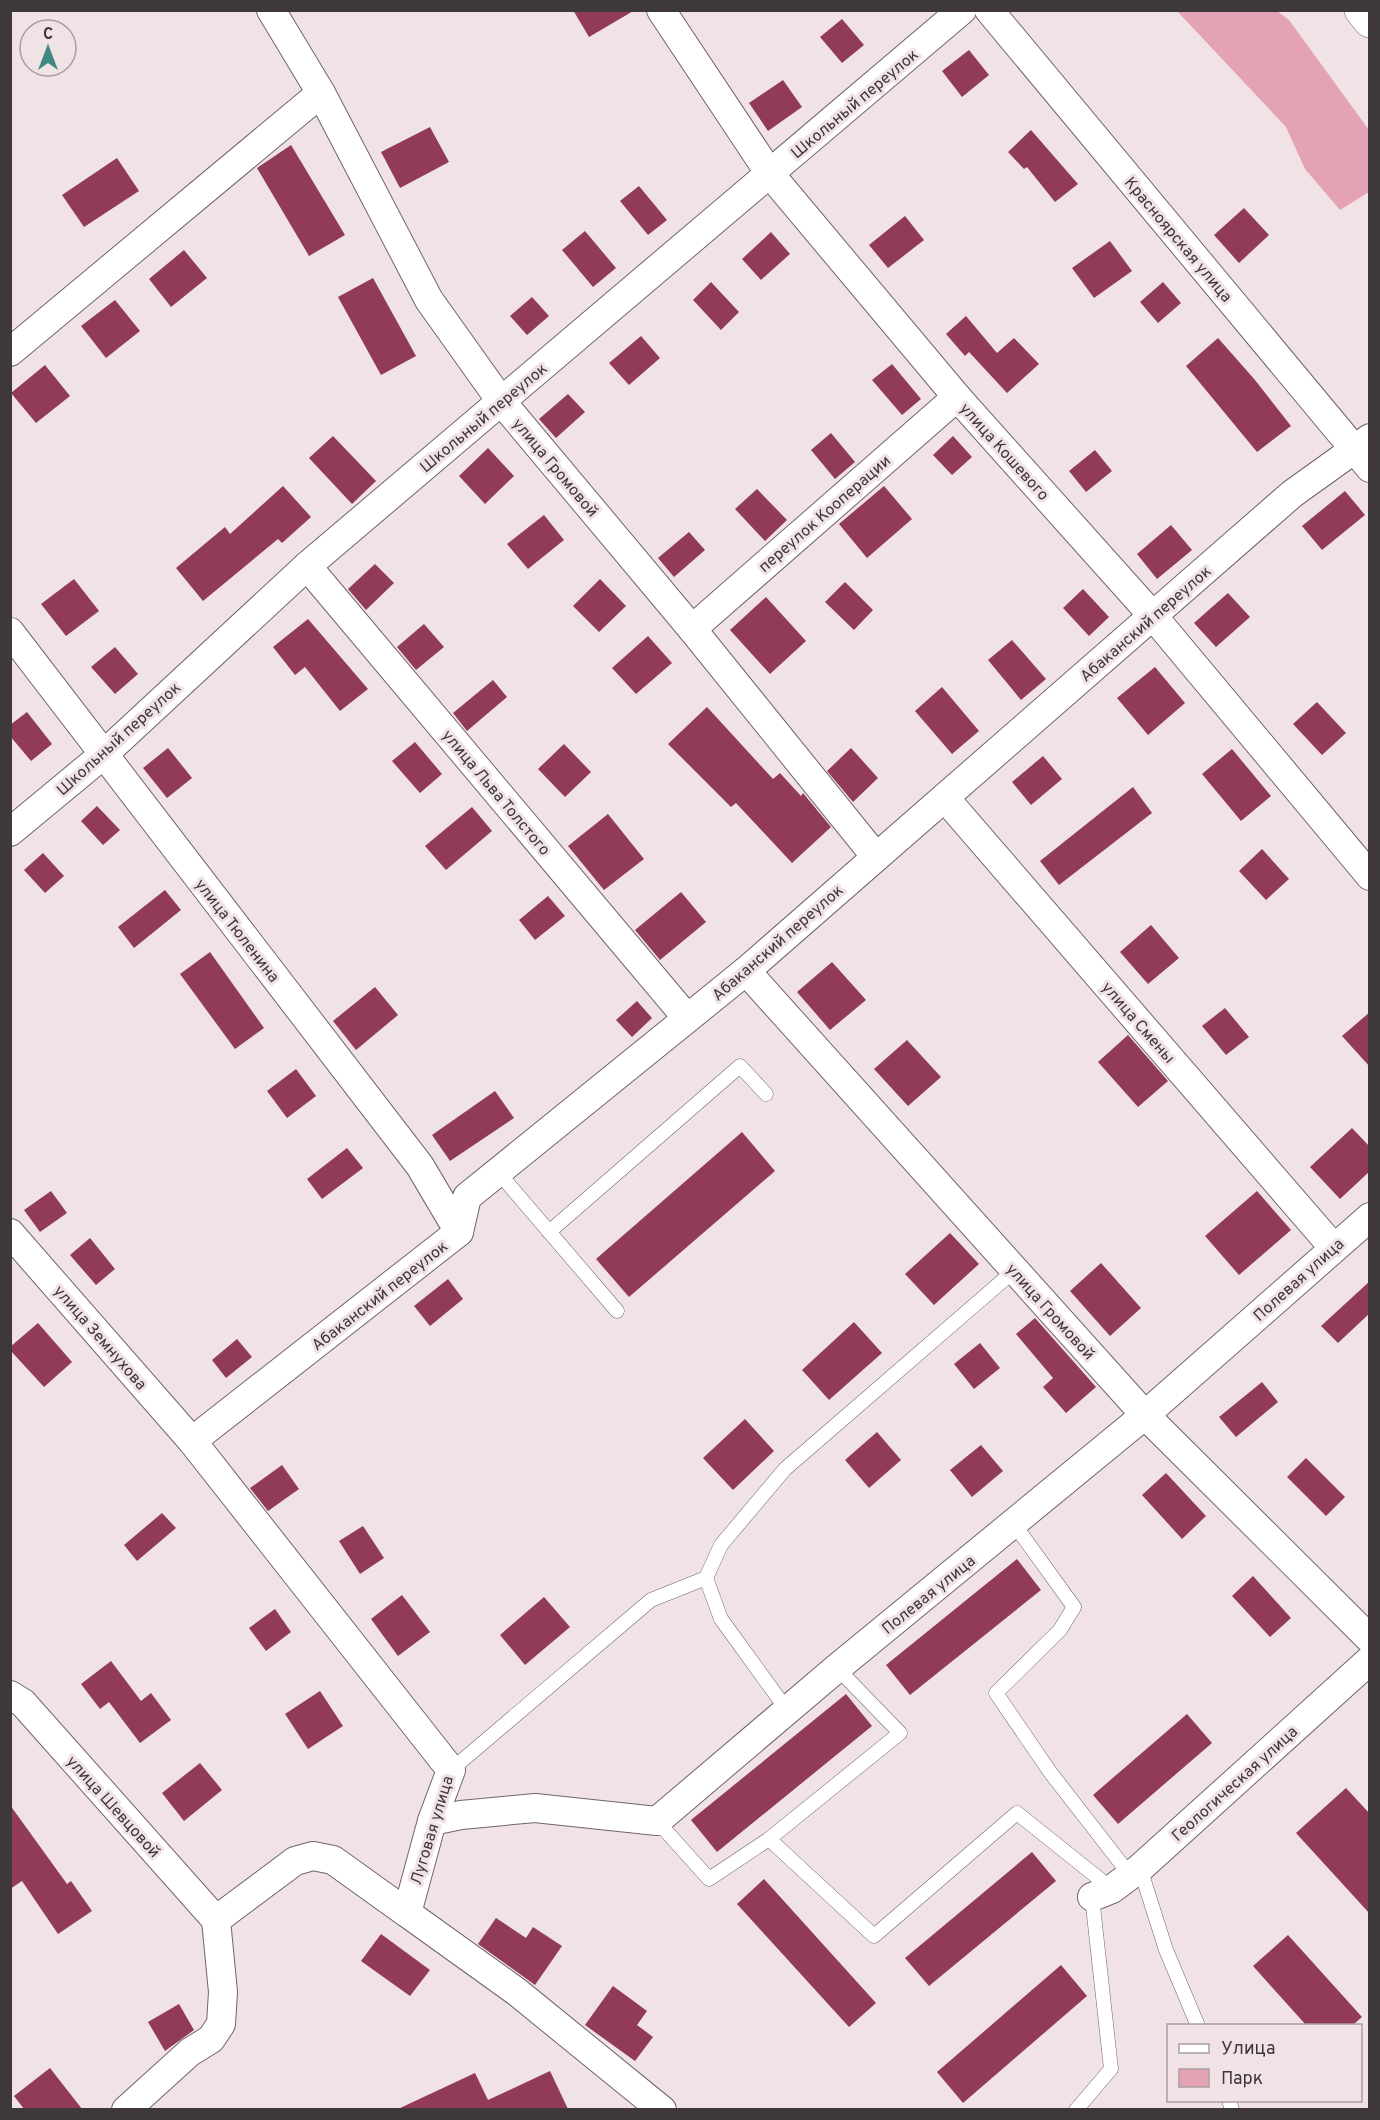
<svg xmlns="http://www.w3.org/2000/svg" width="1380" height="2120" viewBox="0 0 1380 2120" font-family="Overpass,sans-serif">
  <style>
    .green { fill: #e3a3b5 }
    .building { fill: #913b59 }
    .lines { fill: none; stroke-linecap: round; stroke-linejoin: round }
    .lane-casing { stroke: #726568; stroke-width: 15 }
    .street-casing { stroke: #726568; stroke-width: 30 }
    .secondary-casing { stroke: #726568; stroke-width: 34 }
    .lane { stroke: #fff; stroke-width: 14 }
    .street { stroke: #fff; stroke-width: 28 }
    .secondary { stroke: #fff; stroke-width: 33 }
    .labels { text-anchor: middle; stroke-width: 6; stroke-linejoin: round; paint-order: stroke }
    .street-label { font-size: 16px; fill: #3e383a; stroke: #f0e2e5 }
  </style>
  <rect width="100%" height="100%" fill="#f0e2e5"/>
  <polygon class="green" points="1177,11 1277,11 1289,20 1369,130 1369,192 1340,210 1305,169 1286,127"/>
  <g class="building">
    <polygon points="573,10 635,10 589,37"/>
    <polygon points="842,19 864,45 842,63 820,37"/>
    <polygon points="969,50 989,75 962,97 942,71"/>
    <polygon points="783,80 802,107 768,131 749,103"/>
    <polygon points="430,127 449,162 400,188 381,152"/>
    <polygon points="1031,130 1078,184 1055,202 1027,167 1024,169 1008,152"/>
    <polygon points="291,145 345,235 309,256 257,168"/>
    <polygon points="117,158 139,191 84,227 62,195"/>
    <polygon points="639,186 667,220 648,235 620,201"/>
    <polygon points="1244,208 1269,235 1239,263 1214,235"/>
    <polygon points="905,216 924,240 888,268 869,245"/>
    <polygon points="585,231 616,268 593,287 562,250"/>
    <polygon points="771,232 790,254 761,280 742,259"/>
    <polygon points="1110,241 1132,271 1094,298 1072,268"/>
    <polygon points="184,250 207,278 171,307 149,279"/>
    <polygon points="373,278 416,356 381,375 338,297"/>
    <polygon points="711,282 739,312 721,330 693,300"/>
    <polygon points="1163,282 1181,303 1158,323 1140,302"/>
    <polygon points="532,297 549,316 527,335 510,316"/>
    <polygon points="115,300 140,331 106,358 81,326"/>
    <polygon points="966,316 997,353 1014,338 1039,364 1007,393 969,352 965,356 946,334"/>
    <polygon points="641,336 660,358 629,385 609,363"/>
    <polygon points="1218,338 1255,380 1291,426 1257,452 1186,366"/>
    <polygon points="892,364 921,399 902,415 872,380"/>
    <polygon points="45,365 70,396 36,423 11,393"/>
    <polygon points="568,394 585,412 556,438 539,419"/>
    <polygon points="831,433 855,462 835,479 811,450"/>
    <polygon points="333,436 376,481 352,504 309,458"/>
    <polygon points="953,436 972,457 952,475 933,455"/>
    <polygon points="488,448 514,476 485,504 459,476"/>
    <polygon points="1095,450 1112,471 1086,492 1069,471"/>
    <polygon points="283,486 311,517 282,543 278,539 203,601 176,568 225,527 230,534"/>
    <polygon points="884,486 912,519 867,558 839,524"/>
    <polygon points="757,489 787,520 765,541 735,509"/>
    <polygon points="1345,491 1365,515 1322,550 1302,526"/>
    <polygon points="544,515 564,540 528,569 507,544"/>
    <polygon points="1171,525 1192,550 1157,579 1137,554"/>
    <polygon points="689,532 705,550 674,577 658,558"/>
    <polygon points="375,564 394,583 366,610 348,589"/>
    <polygon points="74,579 99,611 66,636 41,604"/>
    <polygon points="600,579 626,606 599,632 573,606"/>
    <polygon points="845,582 873,610 854,630 825,602"/>
    <polygon points="1083,589 1109,617 1089,636 1063,608"/>
    <polygon points="1228,593 1250,617 1216,647 1194,623"/>
    <polygon points="766,597 806,641 770,674 730,630"/>
    <polygon points="308,619 368,689 340,711 305,667 295,675 273,647"/>
    <polygon points="424,624 444,647 416,670 397,647"/>
    <polygon points="648,636 672,663 636,694 612,668"/>
    <polygon points="1012,640 1046,679 1021,700 988,660"/>
    <polygon points="115,647 138,674 115,694 91,667"/>
    <polygon points="1155,667 1185,703 1148,735 1117,698"/>
    <polygon points="493,680 507,697 467,731 453,713"/>
    <polygon points="942,687 979,731 952,754 915,711"/>
    <polygon points="1317,702 1346,733 1322,755 1293,724"/>
    <polygon points="707,707 773,779 780,773 801,796 803,793 831,827 792,863 736,803 731,807 668,744"/>
    <polygon points="27,712 52,744 31,761 10,736 10,725"/>
    <polygon points="415,742 442,774 420,793 392,761"/>
    <polygon points="564,744 591,772 565,797 538,769"/>
    <polygon points="168,748 192,778 167,798 143,768"/>
    <polygon points="851,748 878,778 853,802 827,771"/>
    <polygon points="1232,749 1271,796 1241,821 1202,774"/>
    <polygon points="1043,756 1062,779 1031,805 1012,782"/>
    <polygon points="1133,787 1152,813 1059,885 1040,861"/>
    <polygon points="97,806 120,830 103,845 81,821"/>
    <polygon points="472,807 492,831 446,870 425,846"/>
    <polygon points="608,814 644,859 604,890 568,846"/>
    <polygon points="1262,849 1289,879 1266,900 1239,871"/>
    <polygon points="43,853 64,876 45,893 24,870"/>
    <polygon points="165,890 181,910 134,948 118,927"/>
    <polygon points="681,892 706,922 660,960 635,930"/>
    <polygon points="548,896 565,916 535,940 519,920"/>
    <polygon points="1151,925 1179,958 1148,984 1120,952"/>
    <polygon points="210,952 264,1028 235,1049 180,974"/>
    <polygon points="832,962 866,1000 830,1030 797,992"/>
    <polygon points="375,987 398,1015 356,1050 333,1021"/>
    <polygon points="637,1001 652,1018 632,1037 616,1020"/>
    <polygon points="1225,1008 1249,1037 1226,1055 1202,1026"/>
    <polygon points="1370,1012 1370,1067 1342,1036"/>
    <polygon points="1128,1035 1168,1081 1138,1107 1098,1062"/>
    <polygon points="907,1040 941,1077 908,1106 874,1069"/>
    <polygon points="296,1069 316,1096 287,1118 267,1091"/>
    <polygon points="495,1091 514,1118 450,1161 432,1135"/>
    <polygon points="1352,1128 1370,1147 1370,1171 1340,1199 1310,1167"/>
    <polygon points="742,1132 775,1171 629,1297 596,1259"/>
    <polygon points="347,1148 363,1168 322,1199 307,1179"/>
    <polygon points="51,1191 67,1213 40,1232 24,1210"/>
    <polygon points="1257,1191 1291,1230 1239,1275 1205,1236"/>
    <polygon points="950,1233 979,1264 934,1305 905,1274"/>
    <polygon points="90,1238 115,1269 96,1285 70,1255"/>
    <polygon points="1101,1263 1141,1308 1110,1336 1070,1291"/>
    <polygon points="448,1279 463,1299 430,1326 414,1306"/>
    <polygon points="1370,1281 1370,1313 1338,1343 1321,1326"/>
    <polygon points="1035,1318 1096,1387 1066,1413 1043,1387 1053,1378 1016,1334"/>
    <polygon points="854,1322 882,1353 829,1400 802,1370"/>
    <polygon points="38,1323 72,1362 44,1387 10,1350 10,1347"/>
    <polygon points="237,1339 252,1357 226,1378 212,1360"/>
    <polygon points="980,1343 1000,1368 974,1389 954,1364"/>
    <polygon points="1262,1382 1278,1402 1236,1437 1219,1417"/>
    <polygon points="745,1419 774,1451 733,1490 703,1458"/>
    <polygon points="877,1432 901,1460 869,1488 845,1460"/>
    <polygon points="981,1445 1003,1471 972,1497 950,1470"/>
    <polygon points="1306,1458 1345,1497 1326,1516 1287,1477"/>
    <polygon points="282,1465 299,1489 268,1511 250,1488"/>
    <polygon points="1166,1473 1206,1516 1182,1539 1142,1495"/>
    <polygon points="162,1513 176,1528 137,1561 124,1545"/>
    <polygon points="363,1526 384,1558 360,1574 339,1541"/>
    <polygon points="1017,1559 1041,1590 910,1695 886,1665"/>
    <polygon points="1253,1576 1291,1618 1270,1637 1232,1596"/>
    <polygon points="402,1595 430,1632 398,1656 371,1619"/>
    <polygon points="544,1597 570,1627 525,1665 500,1635"/>
    <polygon points="275,1609 291,1632 266,1651 249,1628"/>
    <polygon points="111,1661 141,1701 151,1693 171,1720 140,1743 109,1702 100,1709 81,1684"/>
    <polygon points="320,1691 343,1726 308,1749 285,1714"/>
    <polygon points="846,1694 872,1726 717,1852 691,1820"/>
    <polygon points="1187,1714 1212,1743 1118,1824 1093,1795"/>
    <polygon points="200,1763 222,1790 184,1821 162,1793"/>
    <polygon points="1346,1788 1370,1814 1370,1914 1296,1833"/>
    <polygon points="10,1805 67,1884 71,1881 92,1911 58,1934 22,1881 10,1889"/>
    <polygon points="1032,1852 1056,1881 929,1986 905,1958"/>
    <polygon points="764,1879 876,2003 849,2027 737,1904"/>
    <polygon points="496,1918 526,1938 533,1927 562,1946 535,1985 478,1944"/>
    <polygon points="381,1934 430,1970 410,1996 361,1961"/>
    <polygon points="1288,1935 1362,2017 1353,2025 1306,2025 1253,1966"/>
    <polygon points="1061,1965 1087,1996 963,2103 937,2072"/>
    <polygon points="613,1986 647,2011 637,2025 653,2037 635,2061 585,2025"/>
    <polygon points="179,2004 194,2030 165,2051 148,2022"/>
    <polygon points="50,2068 82,2109 24,2109 14,2096"/>
    <polygon points="550,2071 568,2109 398,2109 475,2073 488,2100"/>
  </g>
  <g class="lines">
    <g class="lane-casing">
      <g id="lane">
        <polyline points="498,1172 617,1311"/>
        <polyline points="549,1232 740,1066 766,1094"/>
        <polyline points="1014,1524 1074,1607 1060,1630 996,1693 1050,1772 1130,1875"/>
        <polyline points="787,1710 721,1619 706,1578 721,1545 785,1469 1015,1270"/>
        <polyline points="451,1770 651,1600 706,1578"/>
        <polyline points="657,1821 709,1879 769,1839 874,1936 1017,1813 1112,1889"/>
        <polyline points="769,1839 900,1733 837,1668"/>
        <polyline points="1140,1868 1166,1950 1198,2026"/>
        <polyline points="1229,2100 1232,2110"/>
        <polyline points="1076,2110 1111,2069 1092,1897"/>
      </g>
    </g>
    <g class="street-casing">
      <g id="street">
        <polyline points="271,10 321,93 429,300 501,401 692,629 876,857"/>
        <polyline points="661,10 770,174 957,397 1153,616 1370,876"/>
        <polyline points="989,10 1370,468"/>
        <polyline points="10,352 321,93"/>
        <polyline points="307,566 687,1018"/>
        <polyline points="692,629 957,397"/>
        <polyline points="10,632 420,1166 459,1232"/>
        <polyline points="945,798 1333,1247"/>
        <polyline points="10,832 103,755 307,566 962,10"/>
        <polyline points="746,971 1145,1415 1370,1639"/>
        <polyline points="10,1233 192,1441 451,1770 432,1821 407,1913 517,1992 662,2110"/>
        <polyline points="192,1441 459,1232 467,1197 746,971 1292,494 1370,438"/>
        <polyline points="10,1695 23,1703 216,1920"/>
        <polyline points="432,1821 461,1815 535,1808 657,1821 837,1668 1145,1415 1370,1217"/>
        <polyline points="1092,1897 1112,1889 1140,1868 1370,1660"/>
        <polyline points="216,1920 295,1861 313,1856 333,1860 407,1913"/>
        <polyline points="126,2110 190,2052 211,2039 221,2024 223,1992 216,1920"/>
      </g>
    </g>
    <g class="secondary-casing">
      <polyline id="secondary" points="1361,10 1370,21"/>
    </g>
    <use href="#lane" class="lane"/>
    <use href="#street" class="street"/>
    <use href="#secondary" class="secondary"/>
  </g>
  <g class="labels">
    <g class="street-label">
      <text transform="translate(854 103) rotate(-40)" y="6">Школьный переулок</text>
      <text transform="translate(1179 239) rotate(50)" y="6">Красноярская улица</text>
      <text transform="translate(483 417) rotate(-40)" y="6">Школьный переулок</text>
      <text transform="translate(1005 451) rotate(48)" y="6">улица Кошевого</text>
      <text transform="translate(556 467) rotate(50)" y="6">улица Громовой</text>
      <text transform="translate(824 513) rotate(-41)" y="6">переулок Кооперации</text>
      <text transform="translate(1145 623) rotate(-41)" y="6">Абаканский переулок</text>
      <text transform="translate(118 738) rotate(-42)" y="6">Школьный переулок</text>
      <text transform="translate(497 792) rotate(50)" y="6">улица Льва Толстого</text>
      <text transform="translate(238 930) rotate(52)" y="6">улица Тюленина</text>
      <text transform="translate(777 942) rotate(-41)" y="6">Абаканский переулок</text>
      <text transform="translate(1139 1022) rotate(49)" y="6">улица Смены</text>
      <text transform="translate(1298 1279) rotate(-42)" y="6">Полевая улица</text>
      <text transform="translate(379 1295) rotate(-38)" y="6">Абаканский переулок</text>
      <text transform="translate(1051 1311) rotate(48)" y="6">улица Громовой</text>
      <text transform="translate(101 1337) rotate(49)" y="6">улица Земнухова</text>
      <text transform="translate(928 1594) rotate(-39)" y="6">Полевая улица</text>
      <text transform="translate(1234 1783) rotate(-42)" y="6">Геологическая улица</text>
      <text transform="translate(114 1806) rotate(48)" y="6">улица Шевцовой</text>
      <text transform="translate(431 1830) rotate(-73)" y="6">Луговая улица</text>
    </g>
  </g>
  <rect width="1380" height="2120" fill="none" stroke="#3e383a" stroke-width="24"/>
  <rect x="1167" y="2024" width="195" height="78" fill="#f0e2e5" stroke="#a99ea1" stroke-width="1.5"/>
  <rect x="1179" y="2044" width="30" height="9" fill="#ffffff" stroke="#a99ea1" stroke-width="1.5"/>
  <text x="1221" y="2054" font-size="18" fill="#3e383a">Улица</text>
  <rect x="1179" y="2069" width="30" height="18" fill="#e3a3b5" stroke="#a99ea1" stroke-width="1.5"/>
  <text x="1221" y="2084" font-size="18" fill="#3e383a">Парк</text>
  <g transform="translate(48 48)"><circle r="28" fill="#f0e2e5" stroke="#a99ea1" stroke-width="1.5"/>
  <path d="M0-4.5L10 22L0 15L-10 22Z" fill="#418882"/>
  <text y="-9" font-size="16" font-weight="bold" text-anchor="middle" fill="#3e383a">С</text>
  </g>
</svg>
